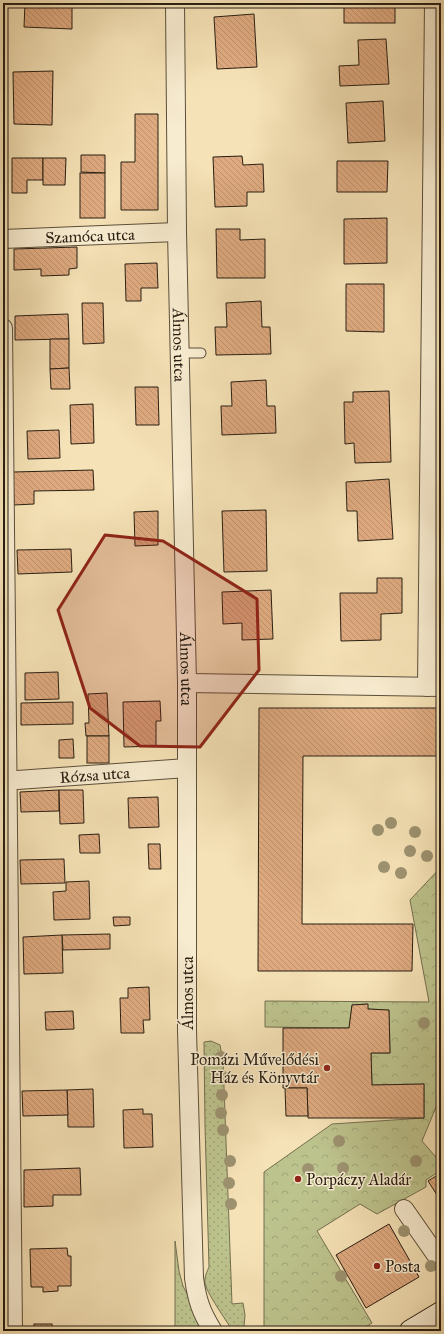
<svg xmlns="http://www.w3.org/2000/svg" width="444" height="1334" viewBox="0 0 444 1334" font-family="'IM FELL Great Primer',serif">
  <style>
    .grass { fill: url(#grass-dots); stroke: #737050 }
    .park { fill: url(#park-crowns); stroke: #737050 }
    .building { fill: url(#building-back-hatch); stroke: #291e12 }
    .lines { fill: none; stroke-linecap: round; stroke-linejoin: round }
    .lane-casing { stroke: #5c4f3b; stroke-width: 11 }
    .street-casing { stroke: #5c4f3b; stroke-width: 20 }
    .secondary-casing { stroke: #291e12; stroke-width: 24 }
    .lane { stroke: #f8ecd0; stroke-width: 9 }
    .street { stroke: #f8ecd0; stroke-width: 18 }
    .secondary { stroke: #f8ecd0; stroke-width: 22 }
    .tree { fill: #9d9270 }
    .marked { fill: #8f2418; fill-opacity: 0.2; stroke: #8f2418; stroke-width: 3; stroke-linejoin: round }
    .poi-dot { fill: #8f2418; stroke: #f8ecd0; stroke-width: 1.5 }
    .labels { text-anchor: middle; stroke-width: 3; stroke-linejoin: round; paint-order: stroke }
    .street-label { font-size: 16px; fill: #291e12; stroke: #f8ecd0 }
    .poi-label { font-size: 16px; fill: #291e12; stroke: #f8ecd0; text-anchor: start }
  </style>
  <defs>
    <pattern id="grass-dots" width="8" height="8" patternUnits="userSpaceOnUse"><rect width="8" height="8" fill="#bdc38d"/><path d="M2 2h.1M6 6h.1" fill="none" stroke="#a2a779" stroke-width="1.8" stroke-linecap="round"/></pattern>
    <pattern id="park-crowns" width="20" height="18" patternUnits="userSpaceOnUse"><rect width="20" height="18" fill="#bdc38d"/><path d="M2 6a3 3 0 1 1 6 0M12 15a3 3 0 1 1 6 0" fill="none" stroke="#a2a779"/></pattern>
    <pattern id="building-back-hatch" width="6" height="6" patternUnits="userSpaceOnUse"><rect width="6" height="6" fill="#dfaa80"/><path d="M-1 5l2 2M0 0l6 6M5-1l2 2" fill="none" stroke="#bf926e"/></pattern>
  </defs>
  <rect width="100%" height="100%" fill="#f5e2b6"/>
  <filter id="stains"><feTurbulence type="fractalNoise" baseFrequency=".005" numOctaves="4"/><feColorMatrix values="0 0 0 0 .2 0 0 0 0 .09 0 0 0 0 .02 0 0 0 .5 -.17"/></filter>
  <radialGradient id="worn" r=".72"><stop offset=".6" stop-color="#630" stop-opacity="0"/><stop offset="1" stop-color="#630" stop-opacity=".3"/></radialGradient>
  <g class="grass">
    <path d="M211 1041 220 1045 223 1060 232 1304 243 1303 245 1315 244 1326 238 1331 232 1330C226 1320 206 1292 205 1283 204 1277 207 1272 209 1267L205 1126 204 1042Z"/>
    <polygon points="175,1241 179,1271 183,1286 206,1331 175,1331"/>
  </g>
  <polygon class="park" points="441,867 441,1095 422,1141 441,1163 441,1170 426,1180 426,1187 377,1214 360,1204 317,1231 372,1323 359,1331 264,1331 264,1172 332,1124 424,1118 424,1084 372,1085 371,1053 390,1053 389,1010 368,1009 367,1004 352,1005 349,1028 265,1027 265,1001 429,1002 410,900"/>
  <g class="building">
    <polygon points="25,3 72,3 72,29 24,27"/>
    <rect x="344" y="3" width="51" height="20"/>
    <polygon points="254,14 257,67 217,69 214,17"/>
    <polygon points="386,39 389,84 340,86 339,66 359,65 358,40"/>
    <polygon points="53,71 52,125 14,124 13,72"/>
    <polygon points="383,101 385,141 348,143 346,103"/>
    <polygon points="135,114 158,114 158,210 121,210 121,162 135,162"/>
    <polygon points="81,155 105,155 105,173 81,172"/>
    <polygon points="242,156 243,165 263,164 264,192 247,192 247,206 215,207 213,157"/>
    <polygon points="12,158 43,158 43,180 27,180 27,193 12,193"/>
    <polygon points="43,158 66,158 65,185 43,185"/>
    <polygon points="337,161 388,161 387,192 337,192"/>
    <rect x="80" y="173" width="25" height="45"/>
    <polygon points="387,218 387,263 344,264 344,219"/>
    <polygon points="216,229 240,229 240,240 265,239 265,278 217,278"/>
    <polygon points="77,247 77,268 69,269 69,275 41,276 41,269 14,270 14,249"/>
    <polygon points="157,263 158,288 141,288 141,301 126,301 125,264"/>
    <polygon points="346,284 384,284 384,332 346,331"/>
    <polygon points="261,301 262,327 270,327 271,354 216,355 215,327 227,327 226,303"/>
    <polygon points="82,303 103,303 104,343 83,344"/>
    <polygon points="68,314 69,339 15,340 15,316"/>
    <polygon points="50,339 69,339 69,368 50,369"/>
    <polygon points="69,368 70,389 51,389 50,369"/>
    <polygon points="266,380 267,406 275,406 276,433 222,435 221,406 232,406 231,382"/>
    <polygon points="135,387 158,387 159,425 136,425"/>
    <polygon points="389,391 391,462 355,463 354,443 345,444 344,402 353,402 353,392"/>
    <polygon points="93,404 94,443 71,444 70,405"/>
    <polygon points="59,430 60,458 28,459 27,431"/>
    <polygon points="93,470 94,490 34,491 34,504 14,505 13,472"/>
    <polygon points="389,479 393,539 358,541 357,511 347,511 346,482"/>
    <polygon points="266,510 267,571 224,572 222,511"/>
    <polygon points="158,511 158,545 135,546 134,512"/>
    <polygon points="71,549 72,572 18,574 17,550"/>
    <polygon points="377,578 402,578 402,613 381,614 381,640 341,641 340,593 377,593"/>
    <polygon points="271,590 273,639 242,640 242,623 223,624 222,592"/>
    <polygon points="58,672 59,699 25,700 25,673"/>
    <polygon points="107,693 109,736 86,736 85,723 89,723 88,694"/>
    <polygon points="160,701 161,721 156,721 156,746 124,747 123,702"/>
    <polygon points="73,702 73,724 21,725 21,703"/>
    <polygon points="259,708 441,708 441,756 303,756 302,924 413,924 412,971 258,971"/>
    <rect x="87" y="736" width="22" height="27"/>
    <polygon points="73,739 74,758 59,758 59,740"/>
    <polygon points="59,790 59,811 21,812 20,792"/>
    <polygon points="59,790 83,790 84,823 60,824"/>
    <polygon points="158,797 159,827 129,828 128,798"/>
    <polygon points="99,834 100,853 80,853 79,835"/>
    <polygon points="148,844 160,844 161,869 149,869"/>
    <polygon points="64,859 65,883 21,884 20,860"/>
    <polygon points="89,881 90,919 54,920 53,892 66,891 66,882"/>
    <polygon points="113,917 130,917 130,925 114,926"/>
    <polygon points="110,934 110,949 63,950 62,935"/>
    <polygon points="62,935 63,973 24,974 23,937"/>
    <polygon points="149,987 150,1020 143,1020 144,1033 121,1033 120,998 128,998 128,988"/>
    <polygon points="368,1004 368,1009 389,1010 390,1053 371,1053 372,1085 424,1084 424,1118 308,1118 307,1088 283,1088 283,1028 349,1028 352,1005"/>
    <polygon points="73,1011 74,1029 46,1030 45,1012"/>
    <polygon points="285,1088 307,1088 308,1116 286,1116"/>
    <polygon points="93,1089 94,1127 68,1127 67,1090"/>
    <polygon points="67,1090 68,1115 23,1116 22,1091"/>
    <polygon points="143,1109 143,1114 152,1114 153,1147 124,1148 123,1110"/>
    <polygon points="80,1168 81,1195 53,1195 53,1206 24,1207 24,1170"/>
    <polygon points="441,1173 441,1201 428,1181"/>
    <polygon points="389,1224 419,1277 366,1308 336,1255"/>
    <polygon points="67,1248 68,1256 71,1256 71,1286 58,1286 58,1291 43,1292 43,1287 31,1287 30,1249"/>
    <rect x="34" y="1324" width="18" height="7"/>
  </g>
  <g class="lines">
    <g class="lane-casing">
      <polyline id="lane" points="180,353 201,353"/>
    </g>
    <g class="street-casing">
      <g id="street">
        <path id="s1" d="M175 3 177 232 187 683V1031L194 1278C197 1300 201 1312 213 1331"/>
        <path id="s2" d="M3 239 177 232"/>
        <polyline points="3,328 13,1331"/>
        <polyline points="187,683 441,687"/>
        <polyline points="427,687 434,3"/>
        <path id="s3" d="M3 781 187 768"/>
        <polyline points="404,1209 441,1262"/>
      </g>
    </g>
    <g class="secondary-casing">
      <polyline id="secondary" points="411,1331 441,1313"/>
    </g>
    <use href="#lane" class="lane"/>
    <use href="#street" class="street"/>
    <use href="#secondary" class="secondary"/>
  </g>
  <g class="tree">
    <circle cx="391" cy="823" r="6"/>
    <circle cx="378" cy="830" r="6"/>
    <circle cx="415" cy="832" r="6"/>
    <circle cx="410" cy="851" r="6"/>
    <circle cx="427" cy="856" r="6"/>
    <circle cx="384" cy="867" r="6"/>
    <circle cx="401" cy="873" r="6"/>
    <circle cx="424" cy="1023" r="6"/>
    <circle cx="221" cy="1057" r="6"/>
    <circle cx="222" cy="1076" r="6"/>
    <circle cx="222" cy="1095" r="6"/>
    <circle cx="221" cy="1113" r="6"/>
    <circle cx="223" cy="1130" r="6"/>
    <circle cx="339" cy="1141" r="6"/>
    <circle cx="230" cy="1161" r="6"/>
    <circle cx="416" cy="1161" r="6"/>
    <circle cx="343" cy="1168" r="6"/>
    <circle cx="308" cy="1169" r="6"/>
    <circle cx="229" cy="1183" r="6"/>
    <circle cx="231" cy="1204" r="6"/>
    <circle cx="404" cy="1231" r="6"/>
    <circle cx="431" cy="1266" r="6"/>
    <circle cx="341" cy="1276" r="6"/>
  </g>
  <path class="marked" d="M105 535 163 541 257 599 259 670 200 747 140 746 90 708 58 610Z"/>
  <g class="poi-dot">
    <circle cx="327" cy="1068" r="4"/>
    <circle cx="298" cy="1179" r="4"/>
    <circle cx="377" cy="1266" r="4"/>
  </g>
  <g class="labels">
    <g class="street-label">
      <text dy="6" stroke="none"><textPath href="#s2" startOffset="87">Szamóca utca</textPath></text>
      <text dy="6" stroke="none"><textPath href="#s1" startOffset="342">Álmos utca</textPath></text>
      <text dy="6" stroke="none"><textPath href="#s1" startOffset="666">Álmos utca</textPath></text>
      <text dy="6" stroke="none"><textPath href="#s3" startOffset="92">Rózsa utca</textPath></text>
      <text transform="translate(187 993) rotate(-90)" y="6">Álmos utca</text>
    </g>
    <g class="poi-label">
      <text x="319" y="1065" text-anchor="end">Pomázi Művelődési<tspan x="319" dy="18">Ház és Könyvtár</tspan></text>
      <text x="306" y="1185">Porpáczy Aladár</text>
      <text x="385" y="1272">Posta</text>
    </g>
  </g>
  <rect width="444" height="1334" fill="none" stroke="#f5e2b6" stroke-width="16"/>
  <rect x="4" y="4" width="436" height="1326" fill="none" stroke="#291e12" stroke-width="2"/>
  <rect x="8" y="8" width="428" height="1318" fill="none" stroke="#291e12"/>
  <rect width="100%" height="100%" filter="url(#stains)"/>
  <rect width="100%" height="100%" fill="url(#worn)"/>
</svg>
